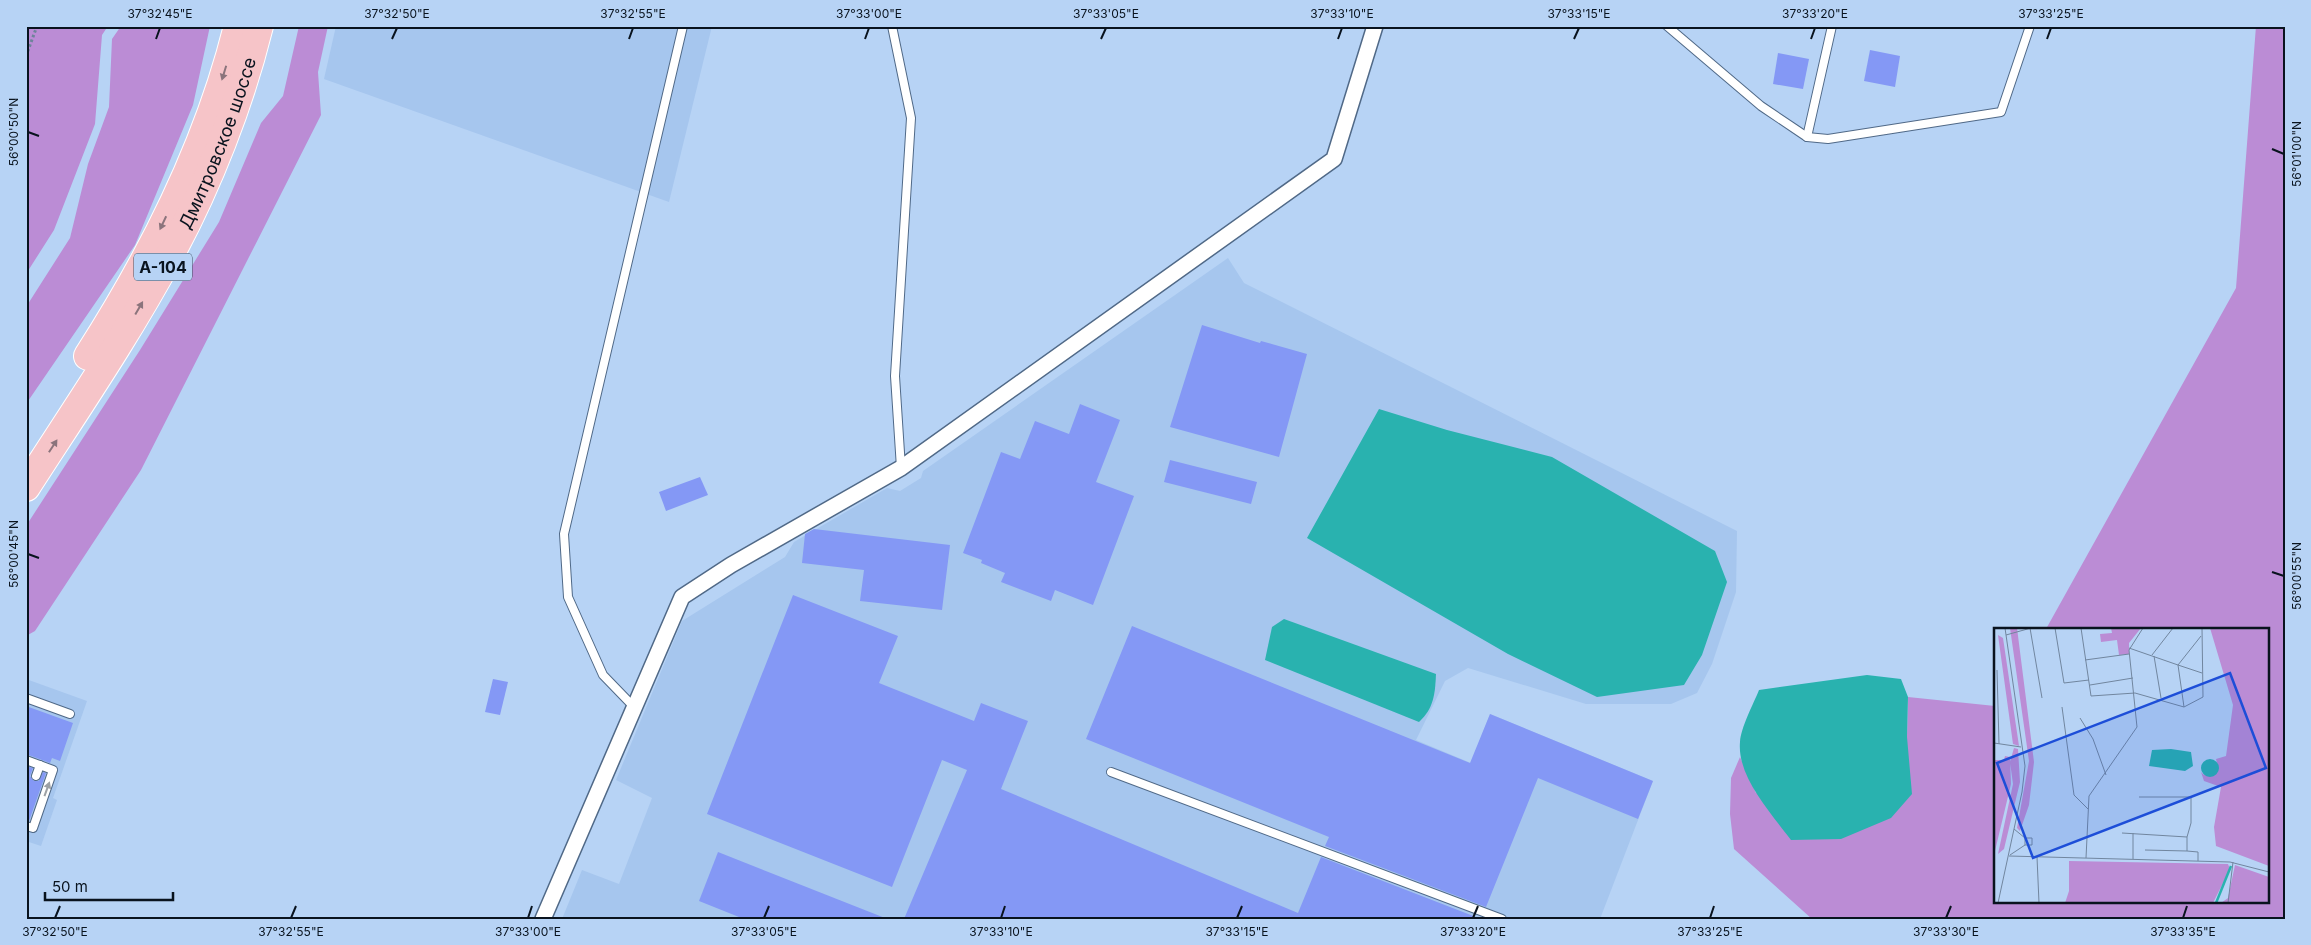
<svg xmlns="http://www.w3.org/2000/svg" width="2311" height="945" viewBox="0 0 2311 945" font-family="Inter,sans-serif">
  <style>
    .built { fill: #a6c6ee }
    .green { fill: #bb8cd5 }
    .water { fill: #29b2af }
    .building { fill: #8498f5 }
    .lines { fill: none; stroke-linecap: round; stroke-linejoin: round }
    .lane-casing { stroke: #506987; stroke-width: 10 }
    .street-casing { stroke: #506987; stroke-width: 18 }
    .highway-casing { stroke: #fff; stroke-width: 30 }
    .path { stroke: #6e839b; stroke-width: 3; stroke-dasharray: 2.5 2.5; stroke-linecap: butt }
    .lane { stroke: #fff; stroke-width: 8 }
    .street { stroke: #fff; stroke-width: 15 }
    .highway { stroke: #f6c4c8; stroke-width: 28 }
    .oneway { fill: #8b747c }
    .oneway2 { fill: #9da1a5 }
    .ticks { fill: none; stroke: #09131e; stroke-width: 2 }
    .labels { text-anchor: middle; stroke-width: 5; stroke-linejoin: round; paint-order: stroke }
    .shield { fill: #b7d3f5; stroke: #3d4d5e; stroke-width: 1 }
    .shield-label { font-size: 16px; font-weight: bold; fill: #09131e }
    .street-label { font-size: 18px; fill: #09131e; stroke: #b7d3f5 }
    .inset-river { fill: none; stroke: #29b2af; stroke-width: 2.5 }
    .inset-road { fill: none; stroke: #71869f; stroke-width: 1 }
    .view { fill: #1d4ed8; fill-opacity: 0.15; stroke: #1d4ed8; stroke-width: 2.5 }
    .inset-edge { fill: none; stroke: #09131e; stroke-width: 2.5 }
    .neatline { fill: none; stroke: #09131e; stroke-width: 2 }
    .ticks-label { font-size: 12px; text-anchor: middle; fill: #09131e }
  </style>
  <rect width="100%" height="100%" fill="#b7d3f5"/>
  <g class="built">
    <polygon points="336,26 712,26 669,202 324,79"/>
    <polygon points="1228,258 1244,283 1737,531 1736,592 1712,664 1697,693 1671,704 1586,704 1468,668 1445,681 1416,740 1471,763 1490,714 1653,781 1600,919 562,919 582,870 619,884 652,798 616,780 682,621 785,557 794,542 887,488 900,491 921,478 923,471"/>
    <polygon points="26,679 87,701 53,798 57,800 41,846 26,841"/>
  </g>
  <g class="green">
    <polygon points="26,26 108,26 102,35 95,124 54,230 26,274"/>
    <polygon points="121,26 210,26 193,105 135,245 26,404 26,307 70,238 88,164 109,107 112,39"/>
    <polygon points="299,26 328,26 318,72 321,115 141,470 35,631 26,636 26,526 140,350 219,222 261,123 283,96"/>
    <polygon points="2256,26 2285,26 2285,919 1812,919 1734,849 1730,814 1731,778 1740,757 1756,793 1907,737 1908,697 1995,706 1995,901 2267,901 2267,629 2046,629 2236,288"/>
  </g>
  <g class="water">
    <polygon points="1379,409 1447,430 1552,457 1715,551 1727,582 1702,655 1684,685 1597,697 1508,654 1307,538"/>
    <path d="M1284 619 1436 674C1435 694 1434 708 1419 722L1265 660 1272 627Z"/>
    <path d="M1867 675 1901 679 1908 697 1907 737 1912 794 1891 818 1841 839 1791 840C1771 813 1737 777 1740 742 1741 727 1753 705 1759 690Z"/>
  </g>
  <g class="building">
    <polygon points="1870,50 1900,56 1895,87 1864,81"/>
    <polygon points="1778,53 1809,59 1803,89 1773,84"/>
    <polygon points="1202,325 1260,343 1261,341 1307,354 1279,457 1170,427"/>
    <polygon points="1080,404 1120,420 1096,482 1134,496 1093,605 1055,590 1051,601 1001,582 1005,573 981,563 982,560 963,553 1001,452 1020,459 1035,421 1069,434"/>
    <polygon points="1170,460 1257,482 1251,504 1164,482"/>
    <polygon points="700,477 708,495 666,511 659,492"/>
    <polygon points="814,529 950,545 942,610 860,601 864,570 802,563 805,534"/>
    <polygon points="793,595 898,636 879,683 974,721 981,703 1028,721 1001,789 1298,913 1321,857 1481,919 904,919 967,770 942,760 892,887 707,814"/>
    <polygon points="1132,626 1470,763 1490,714 1653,781 1638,819 1538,778 1486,907 1325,846 1329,837 1086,739"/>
    <polygon points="493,679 508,682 500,715 485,712"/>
    <polygon points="26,706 73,723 60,761 52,758 50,763 26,754"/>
    <polygon points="26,766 33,768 30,776 34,781 39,781 43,772 46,773 29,821 26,820"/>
    <polygon points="718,852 885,918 885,919 744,919 699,901"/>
  </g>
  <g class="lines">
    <g class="lane-casing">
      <g id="lane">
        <polyline points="892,26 911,118 895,376 901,468"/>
        <polyline points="1667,26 1761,106 1807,137 1828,139 2001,112 2030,26"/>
        <polyline points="1807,137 1832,26"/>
        <polyline points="26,698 70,714"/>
        <polyline points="633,706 603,675 568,597 564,534 683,26"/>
        <polyline points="26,760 53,770 33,828 26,826"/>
        <polyline points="1111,772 1502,919"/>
        <polyline points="36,776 40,765"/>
      </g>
    </g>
    <g class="street-casing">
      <polyline id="street" points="543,919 682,597 731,565 901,468 1334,159 1375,26"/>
    </g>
    <g class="highway-casing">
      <g id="highway">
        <path d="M88 356C153 255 209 143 238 26"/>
        <path id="s1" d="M26 487C75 411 127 335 170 255 208 185 240 103 259 26"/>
      </g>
    </g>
    <polyline class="path" points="26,56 37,26"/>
    <use href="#lane" class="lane"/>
    <use href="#street" class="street"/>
    <use href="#highway" class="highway"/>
  </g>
  <defs><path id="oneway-solid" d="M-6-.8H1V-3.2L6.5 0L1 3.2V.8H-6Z" transform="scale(1.25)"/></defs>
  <g class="oneway">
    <use href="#oneway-solid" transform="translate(224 73) rotate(107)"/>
    <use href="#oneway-solid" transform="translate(163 223) rotate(115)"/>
    <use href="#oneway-solid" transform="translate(139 308) rotate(-60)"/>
    <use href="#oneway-solid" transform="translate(53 446) rotate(-57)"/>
  </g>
  <use class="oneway2" href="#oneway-solid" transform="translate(47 789) rotate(-70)"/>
  <path class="ticks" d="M156 39 160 28M392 39 397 28M629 39 633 28M865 39 869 28M1101 39 1106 28M1338 39 1342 28M1574 39 1579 28M1811 39 1815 28M2047 39 2051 28M28 132 39 136M2272 149 2284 154M28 554 39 558M2272 572 2284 576M55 918 60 906M291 918 296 906M528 918 532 906M764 918 769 906M1001 918 1005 906M1237 918 1242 906M1473 918 1478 906M1710 918 1714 906M1946 918 1951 906M2183 918 2187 906"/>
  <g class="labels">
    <rect class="shield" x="134" y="253.5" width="58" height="27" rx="4"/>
    <g class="shield-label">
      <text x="163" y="273">А-104</text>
    </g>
    <g class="street-label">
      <text dy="6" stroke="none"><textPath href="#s1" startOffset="395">Дмитровское шоссе</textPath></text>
    </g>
  </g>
  <g transform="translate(1994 628)">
    <rect width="275" height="275" fill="#b7d3f5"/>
    <path d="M16 0H23L40 134 35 177 26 203 23 200 35 133ZM117 0H147L135 15V26L125 27 123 12 107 14 106 6 118 5ZM216 0H275V238L222 218 220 199 227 159 210 153 207 144 210 147 223 135 222 131 232 128 239 77ZM4 7 9 10 25 118 19 116ZM20 120 24 121 26 154 10 221 4 226 19 156 16 134ZM11 128 16 129 17 156 0 227V136L1 132H10ZM75 233 234 236 236 241 219 275H71L75 263ZM241 237 275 249V275H227L234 270Z" fill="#bb8cd5"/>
    <path d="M177 121 197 124 199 138 191 143 155 138 158 122ZM207 140a9 9 0 1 1 18 0a9 9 0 1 1-18 0Z" fill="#29b2af"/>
    <path class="inset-river" d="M222 275 237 238"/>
    <path class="inset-road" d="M36 0 48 70M61 0 70 55 95 52M87 0 97 68 141 65 190 79 209 69 208 0M12 7 37 0M135 20 184 37 207 8M158 27 179 0M160 28 167 70M91 32 135 26M3 42 5 116M96 57 139 50M68 79 80 167 94 181M190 79 184 37 208 45M86 90 99 111 112 147M0 115 27 119M128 205 193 209 197 195V169H145M139 205V231M193 209V223L204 224V233M31 210H38V217H31M151 222 193 223M16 227 31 217V210L20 201M15 228 236 234 275 244M43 229 45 275M92 230 95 168 143 99 135 22 149 0M4 275 28 164 31 138 11 0M234 275 239 234"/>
    <path class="view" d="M236 45 272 140 39 230 3 135Z"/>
    <rect width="275" height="275" class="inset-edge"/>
  </g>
  <rect width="2311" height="945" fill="none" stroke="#b7d3f5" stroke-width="55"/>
  <path d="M45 892v8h128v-8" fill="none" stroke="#09131e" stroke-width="2.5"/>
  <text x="52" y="892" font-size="15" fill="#09131e" stroke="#b7d3f5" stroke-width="4" paint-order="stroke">50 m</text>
  <rect x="28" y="28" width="2256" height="890" class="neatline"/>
  <g class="ticks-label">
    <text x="160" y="18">37°32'45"E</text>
    <text x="397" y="18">37°32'50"E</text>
    <text x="633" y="18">37°32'55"E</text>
    <text x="869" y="18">37°33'00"E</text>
    <text x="1106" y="18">37°33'05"E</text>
    <text x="1342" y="18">37°33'10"E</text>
    <text x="1579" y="18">37°33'15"E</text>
    <text x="1815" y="18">37°33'20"E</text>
    <text x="2051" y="18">37°33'25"E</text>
    <text transform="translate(14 132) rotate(-90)" y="4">56°00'50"N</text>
    <text transform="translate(2297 154) rotate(-90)" y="4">56°01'00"N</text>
    <text transform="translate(14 554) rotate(-90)" y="4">56°00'45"N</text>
    <text transform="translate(2297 576) rotate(-90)" y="4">56°00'55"N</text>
    <text x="55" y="936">37°32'50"E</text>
    <text x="291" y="936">37°32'55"E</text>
    <text x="528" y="936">37°33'00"E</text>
    <text x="764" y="936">37°33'05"E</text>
    <text x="1001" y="936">37°33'10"E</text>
    <text x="1237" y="936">37°33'15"E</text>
    <text x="1473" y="936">37°33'20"E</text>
    <text x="1710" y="936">37°33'25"E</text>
    <text x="1946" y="936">37°33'30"E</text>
    <text x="2183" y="936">37°33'35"E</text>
  </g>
</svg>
